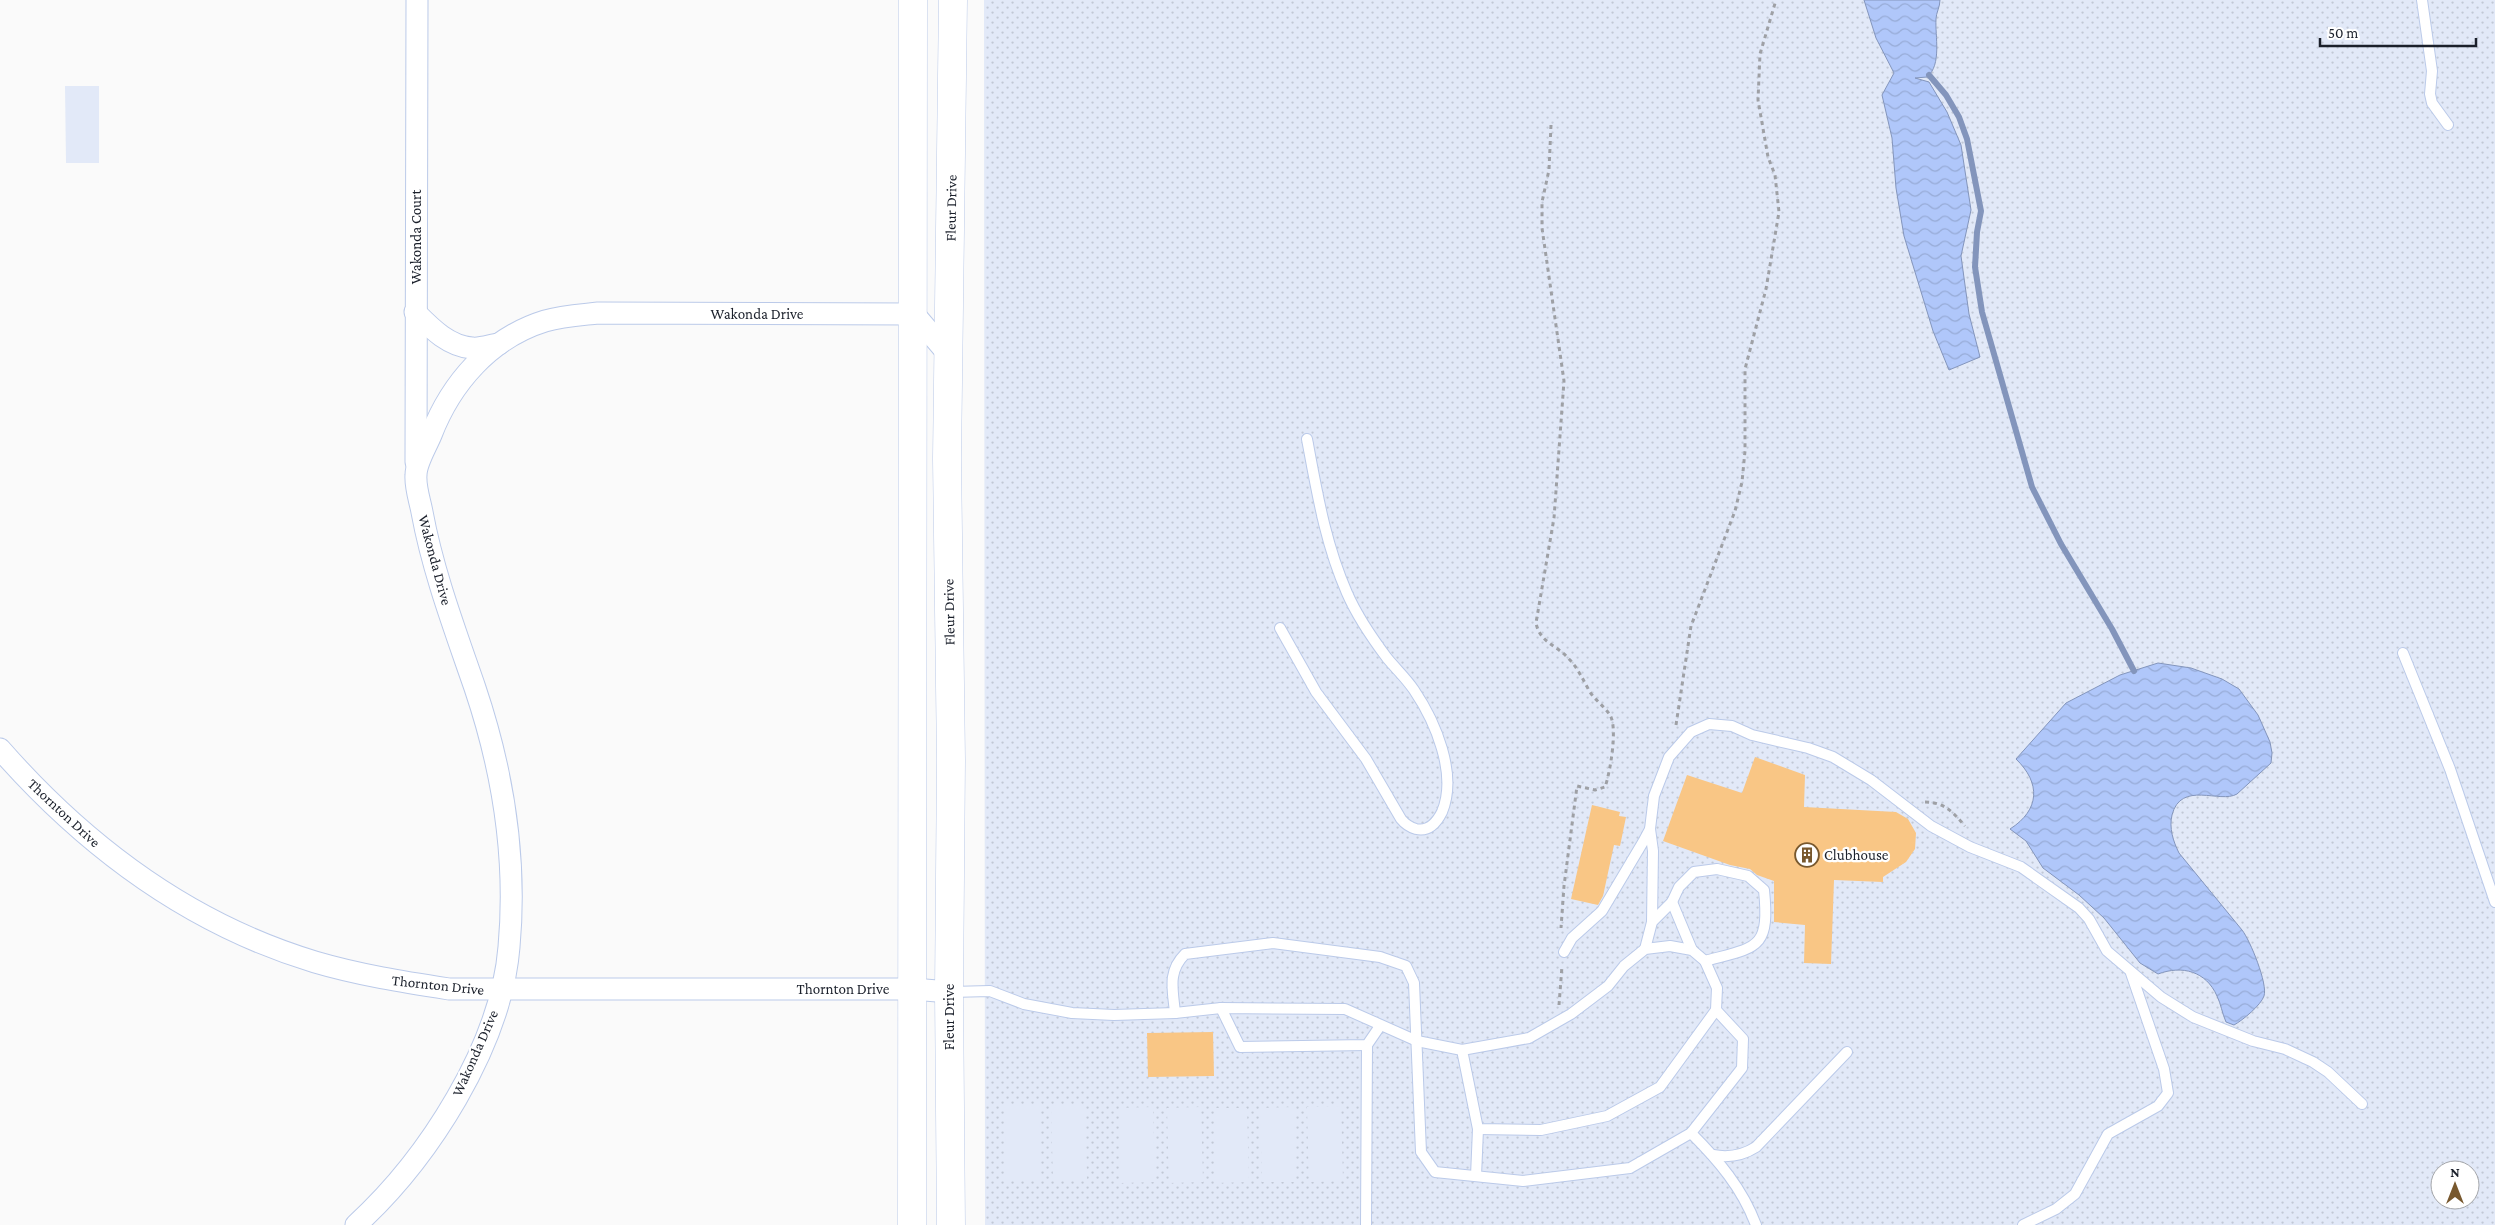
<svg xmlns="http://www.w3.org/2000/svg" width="2495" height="1225" viewBox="0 0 2495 1225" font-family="'Crimson Pro',serif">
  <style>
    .grass { fill: url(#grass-dots); fill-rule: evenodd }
    .park { fill: #e2e9f8 }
    .water { fill: url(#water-waves); stroke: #8395bc }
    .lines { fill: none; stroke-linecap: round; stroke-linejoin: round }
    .stream { stroke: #8395bc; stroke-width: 6 }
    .building { fill: #f9c685 }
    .service-casing { stroke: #bbcae9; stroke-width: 12 }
    .minor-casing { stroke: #bbcae9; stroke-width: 23 }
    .primary-casing { stroke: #bbcae9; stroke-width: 29 }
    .path { stroke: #9ea0a5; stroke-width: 3; stroke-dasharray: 4 4; stroke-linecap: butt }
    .service { stroke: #fff; stroke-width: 10 }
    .minor { stroke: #fff; stroke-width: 21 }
    .primary { stroke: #fff; stroke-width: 28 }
    .labels { text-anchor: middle; stroke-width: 4.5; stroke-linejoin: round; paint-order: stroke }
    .street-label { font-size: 15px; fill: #1b202b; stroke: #fff }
    .poi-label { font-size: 15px; fill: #1b202b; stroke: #fff; text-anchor: start }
  </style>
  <defs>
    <pattern id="grass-dots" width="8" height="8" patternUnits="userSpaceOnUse" patternTransform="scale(1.25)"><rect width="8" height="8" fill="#e2e9f8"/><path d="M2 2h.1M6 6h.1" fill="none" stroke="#c1c8d5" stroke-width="1.8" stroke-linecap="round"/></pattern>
    <pattern id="water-waves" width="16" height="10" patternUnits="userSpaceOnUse" patternTransform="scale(1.25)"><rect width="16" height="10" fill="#b0c7fa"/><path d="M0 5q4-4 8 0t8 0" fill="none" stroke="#97abd6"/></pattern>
  </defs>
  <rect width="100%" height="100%" fill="#fafafa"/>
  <path class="grass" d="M984 0H2495V1225H985ZM2440 1170H2470V1200H2440Z"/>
  <g class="park">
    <polygon points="65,86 99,86 99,163 66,163"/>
    <polygon points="1039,1105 1041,1180 1006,1181 1005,1106"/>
    <polygon points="1085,1105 1087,1180 1053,1180 1051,1106"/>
    <polygon points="1341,1106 1343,1181 1309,1182 1307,1107"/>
    <polygon points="1153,1107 1155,1182 1121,1183 1119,1108"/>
    <polygon points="1201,1107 1203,1182 1169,1183 1167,1108"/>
    <polygon points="1294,1107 1296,1182 1262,1182 1260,1108"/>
    <polygon points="1214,1108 1247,1108 1249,1182 1215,1183"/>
  </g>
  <g class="water">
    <path d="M1864 0H1940C1940 7 1936 13 1936 19 1935 36 1942 65 1927 77L1915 78 1929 82 1947 112 1961 145 1971 210 1961 256 1969 314 1980 357 1949 370 1933 331 1904 236 1896 188 1892 138 1882 95 1894 73 1876 38Z"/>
    <path d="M2158 663 2191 668 2222 679 2239 689 2258 715 2270 742 2272 753 2271 763 2237 794C2220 804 2181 780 2172 815 2169 828 2173 841 2179 853L2242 930C2250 940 2268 984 2264 996 2261 1005 2243 1020 2234 1025L2226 1022C2222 1013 2221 1004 2217 996 2206 971 2182 965 2158 974L2140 963 2104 918 2079 895 2043 868 2026 841 2010 829C2040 810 2041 783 2016 759L2066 703 2120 675Z"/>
  </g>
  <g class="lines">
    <polyline class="stream" points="1929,75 1946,95 1959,117 1967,139 1981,211 1977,232 1975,267 1982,312 2032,487 2061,544 2112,629 2134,671"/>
  </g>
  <g class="building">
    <polygon points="1755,757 1805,775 1804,807 1896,812 1908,819 1916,833 1915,849 1906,862 1883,877 1883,882 1834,880 1831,964 1804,963 1805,925 1774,922 1774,881 1757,875 1750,869 1730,865 1663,841 1687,775 1742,793"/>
    <polygon points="1592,805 1620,812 1619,816 1626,817 1620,846 1614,845 1603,896 1598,905 1571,899"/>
    <polygon points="1213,1032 1214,1076 1148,1077 1147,1033"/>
  </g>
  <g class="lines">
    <g class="service-casing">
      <g id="service">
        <polyline points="2422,0 2432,71 2430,94 2432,103 2448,125"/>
        <path d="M1280 628 1316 692 1366 759 1401 819C1405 824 1409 827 1416 829 1429 832 1437 822 1442 812 1458 774 1435 721 1414 690 1406 678 1396 669 1387 658 1372 638 1357 616 1347 593 1325 543 1317 492 1307 439"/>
        <polyline points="2403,653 2450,769 2495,902"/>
        <polyline points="1650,829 1653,851 1652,922"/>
        <polyline points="1672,902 1692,950"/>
        <path d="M1645 949 1652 922 1672 902 1679 887 1694 872 1717 869 1748 876 1764 890C1770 950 1757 947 1705 961"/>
        <polyline points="1564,952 1572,938 1602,911 1643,842 1650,829 1654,796 1669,757 1691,732 1709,724 1732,726 1752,735 1808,748 1833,757 1871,780 1931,826 1970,847 2021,867 2079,908 2089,919 2107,951 2161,997 2193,1017 2253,1041 2285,1049 2313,1062 2328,1072 2362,1104"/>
        <path d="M951 992 990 991 1024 1004 1072 1013 1114 1015 1175 1013C1173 990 1167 972 1185 954L1273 943 1380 957 1406 966 1414 983 1421 1152 1435 1172 1523 1181 1630 1168 1691 1133 1742 1068 1743 1039 1716 1010"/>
        <polyline points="1221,1008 1240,1047 1367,1045 1380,1026"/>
        <polyline points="1175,1013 1221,1008 1345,1009 1417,1041 1462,1050 1529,1038 1571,1014 1608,986 1624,966 1645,949 1670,946 1692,950 1705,961 1717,988 1716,1010 1660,1087 1607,1116 1541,1130 1478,1129 1462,1050"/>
        <path d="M1691 1133C1719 1161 1742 1188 1756 1225"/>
        <path d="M1713 1155C1729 1158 1742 1156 1756 1147L1847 1052"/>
        <polyline points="1476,1176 1478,1129"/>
        <polyline points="1366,1225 1367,1045"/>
        <polyline points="2023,1225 2056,1209 2075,1194 2108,1134 2158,1106 2168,1093 2164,1069 2131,973"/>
      </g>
    </g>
    <g class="minor-casing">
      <g id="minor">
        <path d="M415 312C431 328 448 346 472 348 480 349 491 345 499 344"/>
        <polyline points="416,462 417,0"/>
        <path d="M0 749C86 847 189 924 315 962 359 975 404 982 449 989H913L949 992"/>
        <path d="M356 1225C428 1159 501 1046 509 947 517 859 503 771 475 688 455 630 433 572 422 512 420 501 415 487 416 475 416 463 426 447 431 435 451 383 490 338 545 321 562 316 580 315 598 313L914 314 949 355"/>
      </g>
    </g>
    <g class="primary-casing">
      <g id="primary">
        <polyline points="912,1225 913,0"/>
        <polyline points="951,1225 949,992 951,760 947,459 953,0"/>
      </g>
    </g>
    <g class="path">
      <path d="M1551 125 1549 170 1542 202V228L1564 381 1554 518 1536 623C1540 643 1557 645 1569 659 1578 668 1583 680 1590 692 1595 700 1604 706 1610 715 1618 728 1610 773 1605 787L1595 790 1577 786 1564 886 1561 928"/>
      <polyline points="1676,725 1691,626 1735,511 1742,482 1745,451 1745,369 1766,289 1779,212 1775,175 1768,157 1758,100 1760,54 1776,0"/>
      <path d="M1925 802C1944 802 1953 812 1965 826"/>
      <polyline points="1559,1005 1562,966"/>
    </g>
    <use href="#service" class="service"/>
    <use href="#minor" class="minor"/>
    <use href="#primary" class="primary"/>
  </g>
  <defs>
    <g id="building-ring" transform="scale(1.25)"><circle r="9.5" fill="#fff" stroke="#78582e" stroke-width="1.5"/><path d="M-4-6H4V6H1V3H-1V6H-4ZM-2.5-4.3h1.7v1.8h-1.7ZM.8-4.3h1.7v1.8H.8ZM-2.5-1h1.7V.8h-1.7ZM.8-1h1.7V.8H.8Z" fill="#78582e"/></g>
  </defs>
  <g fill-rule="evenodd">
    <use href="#building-ring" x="1807" y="855"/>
  </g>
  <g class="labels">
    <g class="street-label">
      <text transform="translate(951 208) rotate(-89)" y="5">Fleur Drive</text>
      <text transform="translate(416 237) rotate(-90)" y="5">Wakonda Court</text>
      <text x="757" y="319">Wakonda Drive</text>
      <text transform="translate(435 560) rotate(75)" y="5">Wakonda Drive</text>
      <text transform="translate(949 612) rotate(-91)" y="5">Fleur Drive</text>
      <text transform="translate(64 813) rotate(43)" y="5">Thornton Drive</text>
      <text transform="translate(438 985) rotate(6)" y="5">Thornton Drive</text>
      <text x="843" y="994">Thornton Drive</text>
      <text transform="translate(949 1017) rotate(-90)" y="5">Fleur Drive</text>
      <text transform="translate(475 1053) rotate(-66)" y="5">Wakonda Drive</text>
    </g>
    <g class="poi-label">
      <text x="1824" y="860">Clubhouse</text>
    </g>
  </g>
  <g transform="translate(2455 1185)"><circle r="24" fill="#ffffff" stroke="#a4a6aa"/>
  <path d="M0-4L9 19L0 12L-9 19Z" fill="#78582e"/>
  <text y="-8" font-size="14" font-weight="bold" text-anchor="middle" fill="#1b202b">N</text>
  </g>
  <path d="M2320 38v8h156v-8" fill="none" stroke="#1b202b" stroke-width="2.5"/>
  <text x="2328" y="38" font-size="15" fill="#1b202b" stroke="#ffffff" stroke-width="4" paint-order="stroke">50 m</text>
</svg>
